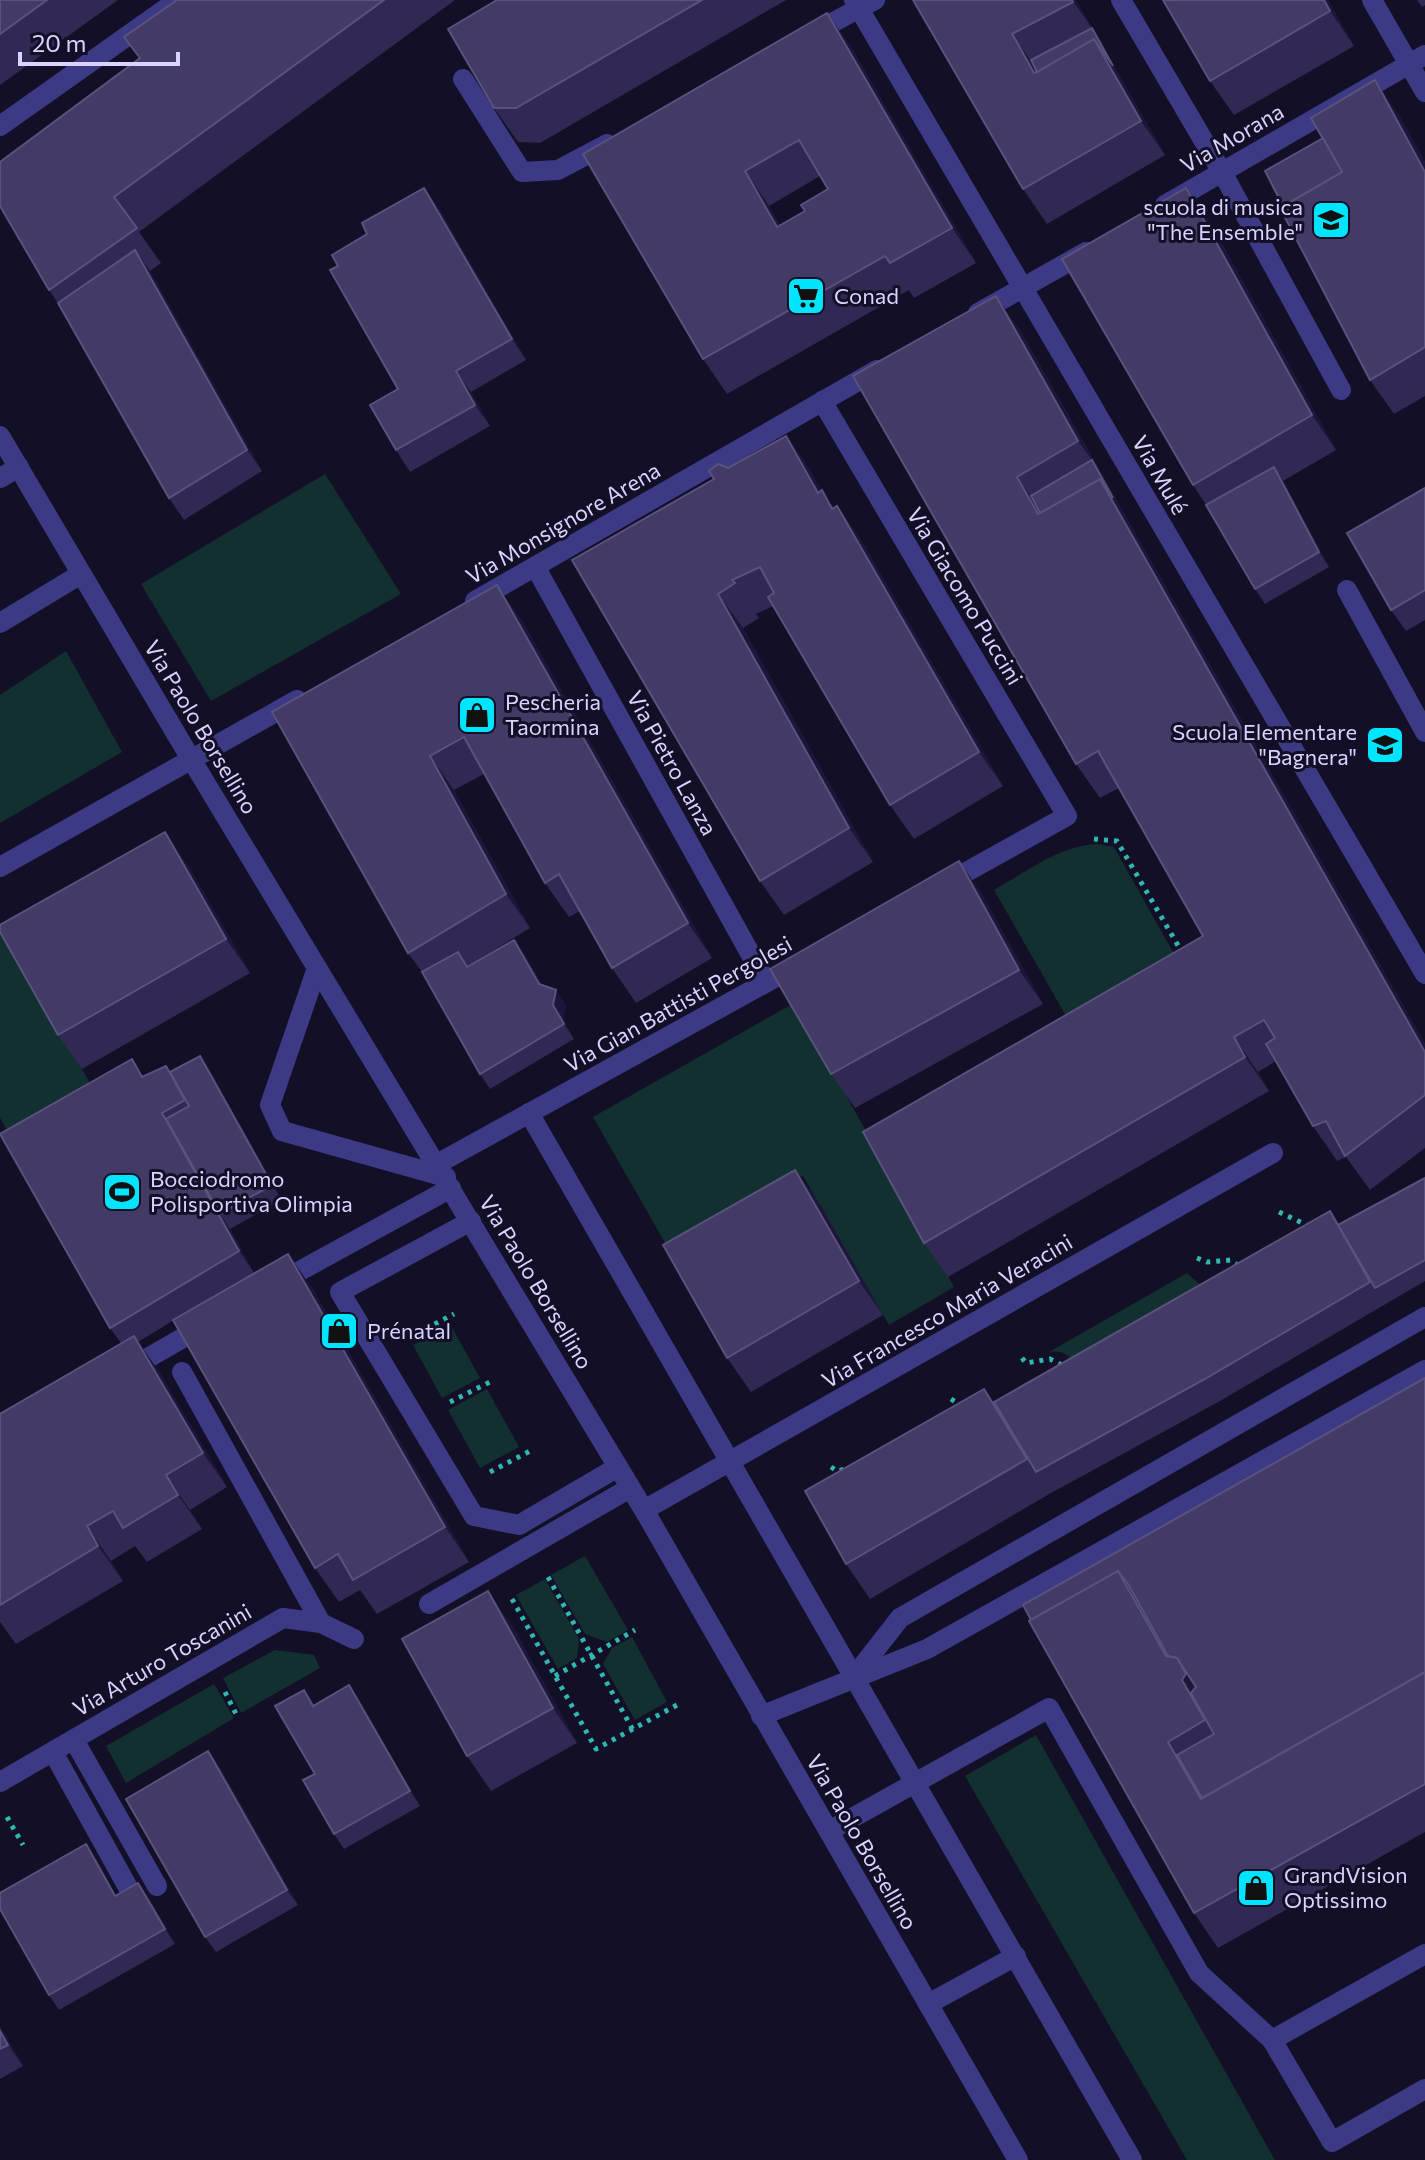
<svg xmlns="http://www.w3.org/2000/svg" width="1425" height="2160" viewBox="0 0 1425 2160" font-family="Commissioner,sans-serif">
  <style>
    .green { fill: #12302f }
    .lines { fill: none; stroke-linecap: round; stroke-linejoin: round }
    .path { stroke: #2fb8b0; stroke-width: 5; stroke-dasharray: 4 6; stroke-linecap: butt }
    .service { stroke: #3d3a85; stroke-width: 20 }
    .minor { stroke: #3d3a85; stroke-width: 20 }
    .wall { fill: #312854; fill-rule: evenodd }
    .shaded-wall { fill: #1d163a }
    .building { fill: #433a66; stroke: #5a527e; stroke-width: 2; fill-rule: evenodd }
    .labels { text-anchor: middle; stroke-width: 6; stroke-linejoin: round; paint-order: stroke }
    .street-label { font-size: 22px; fill: #d9d4ff; stroke: #130f26 }
    .poi-label { font-size: 22px; fill: #d9d4ff; stroke: #130f26; text-anchor: start }
  </style>
  <rect width="100%" height="100%" fill="#130f26"/>
  <g class="green">
    <polygon points="325,474 401,594 211,701 141,584"/>
    <polygon points="66,651 122,752 0,823 0,695"/>
    <path d="M1097 844 1114 847 1178 961 1070 1023 994 890C1026 872 1059 846 1097 844Z"/>
    <polygon points="0,926 94,1090 12,1138 0,1118"/>
    <polygon points="794,1003 954,1287 889,1325 803,1176 671,1253 593,1117"/>
    <path d="M1187 1273 1199 1284 1215 1278 1078 1369C1071 1356 1064 1350 1049 1352Z"/>
    <polygon points="450,1324 480,1378 442,1398 413,1345"/>
    <polygon points="487,1389 519,1447 480,1468 448,1410"/>
    <polygon points="585,1556 628,1630 607,1642 585,1634 551,1575"/>
    <polygon points="545,1579 579,1639 577,1658 558,1669 516,1595"/>
    <polygon points="632,1637 667,1702 635,1720 603,1664 612,1648"/>
    <polygon points="275,1650 314,1655 320,1668 241,1713 223,1678"/>
    <polygon points="214,1684 234,1718 126,1783 106,1746"/>
    <polygon points="1036,1735 1275,2160 1187,2160 965,1776"/>
  </g>
  <g class="lines">
    <g class="path">
      <polyline points="1094,839 1117,841 1183,954"/>
      <polyline points="1279,1212 1311,1227"/>
      <polyline points="1197,1258 1207,1262 1231,1260 1240,1267"/>
      <polyline points="408,1338 454,1314"/>
      <polyline points="1022,1358 1026,1363 1050,1359 1064,1366"/>
      <polyline points="951,1399 962,1406"/>
      <polyline points="450,1402 492,1381"/>
      <polyline points="831,1467 837,1471 849,1468"/>
      <polyline points="490,1472 532,1450"/>
      <polyline points="548,1577 633,1730"/>
      <polyline points="512,1599 596,1749 677,1705"/>
      <polyline points="555,1676 635,1630"/>
      <polyline points="225,1692 237,1716"/>
      <polyline points="7,1817 23,1845"/>
    </g>
    <g class="service">
      <polyline points="0,478 19,467"/>
      <polyline points="1347,590 1425,732"/>
      <polyline points="0,623 81,574"/>
      <polyline points="317,968 270,1105 282,1131 446,1177"/>
      <polyline points="471,1221 340,1292 474,1516 519,1525 618,1467"/>
      <polyline points="276,1284 451,1188"/>
      <polyline points="127,1370 207,1324"/>
      <polyline points="182,1372 321,1623"/>
      <polyline points="429,1604 630,1488"/>
      <polyline points="854,1677 900,1618 1425,1317"/>
      <polyline points="761,1716 927,1649 1425,1370"/>
      <polyline points="74,1740 157,1886"/>
      <polyline points="53,1752 135,1900"/>
      <polyline points="829,1831 1049,1708 1199,1973 1272,2040 1332,2142 1425,2089"/>
      <polyline points="928,2004 1016,1956"/>
      <polyline points="1272,2040 1425,1954"/>
    </g>
    <g class="minor">
      <polyline points="854,0 1425,974"/>
      <polyline points="1121,0 1222,172 1341,390"/>
      <polyline points="1372,0 1425,92"/>
      <polyline points="811,34 875,0"/>
      <polyline points="463,79 522,172 558,170 607,144"/>
      <polyline points="0,126 178,0"/>
      <polyline points="1165,205 1425,55"/>
      <polyline points="978,313 1086,252"/>
      <polyline points="822,401 1067,816 943,885"/>
      <polyline points="0,436 191,759 644,1510 1018,2160"/>
      <polyline points="536,568 766,982"/>
      <polyline points="475,601 877,370"/>
      <polyline points="0,867 297,700"/>
      <polyline points="529,1113 1132,2160"/>
      <polyline points="437,1164 796,966"/>
      <polyline points="644,1510 1273,1153"/>
      <polyline points="0,1782 283,1618 321,1623 354,1639"/>
    </g>
  </g>
  <g class="wall">
    <polygon points="0,0 118,0 0,85"/>
    <polygon points="177,0 455,0 139,232 161,263 150,271 262,471 184,520 169,498 58,303 49,290 139,59"/>
    <polygon points="497,0 786,0 540,143 518,142 494,108"/>
    <polygon points="913,0 1076,0 1165,155 1047,224 1023,189"/>
    <polygon points="1328,0 1354,46 1234,115 1210,81"/>
    <polygon points="1417,0 1425,0 1425,5 1422,7"/>
    <path d="M827 13 851 47 976 263 914 298 909 290 727 394 703 359 583 154ZM820 176 828 189 805 211 780 225 769 206Z"/>
    <polygon points="1399,115 1425,162 1425,396 1394,414 1370,380"/>
    <polygon points="439,209 526,360 471,392 490,426 410,472 396,450 398,389"/>
    <polygon points="1210,222 1336,450 1283,481 1329,567 1265,604 1255,589 1206,505 1193,485"/>
    <polygon points="1020,330 1425,1044 1425,1148 1370,1190 1346,1157 1337,1161 1313,1126 1276,1061 1258,1072 1269,1091 948,1277 924,1243 1203,936 1119,788 1100,798 1076,764 853,376"/>
    <polygon points="786,436 810,470 821,491 834,508 837,506 861,540 1003,786 914,839 890,805 773,606 756,614 759,618 743,628 873,862 784,915 760,881 572,560 714,479 728,468"/>
    <polygon points="1425,488 1425,620 1406,631 1391,610"/>
    <polygon points="521,619 712,958 636,1003 612,968 580,911 569,917 545,883 484,774 454,790 530,928 468,966 525,955 542,985 566,1005 563,1020 574,1039 490,1089 480,1074 422,972 408,953 272,712"/>
    <polygon points="959,861 983,896 1043,1004 855,1108 831,1074"/>
    <polygon points="189,867 250,973 82,1069 58,1035"/>
    <polygon points="200,1056 210,1071 282,1200 230,1229 254,1273 288,1254 312,1288 469,1562 377,1614 360,1590 339,1602 315,1568 174,1320 138,1342 158,1370 227,1487 190,1510 202,1529 147,1562 135,1546 111,1561 123,1581 16,1644 0,1622 0,1414 121,1343 110,1328 145,1076 166,1066 170,1072"/>
    <polygon points="795,1170 820,1204 883,1315 751,1392 727,1358"/>
    <polygon points="1425,1178 1425,1281 1220,1401 1051,1493 870,1599 846,1564 994,1402 1330,1211 1339,1224"/>
    <polygon points="1425,1378 1425,1832 1218,1948 1194,1913 1031,1620"/>
    <polygon points="512,1625 577,1743 491,1791 467,1756"/>
    <polygon points="349,1685 359,1700 420,1806 344,1849 334,1834 315,1774 315,1705"/>
    <polygon points="208,1751 219,1766 298,1905 216,1952 205,1937"/>
    <polygon points="96,1859 116,1895 149,1898 175,1944 59,2010 49,1995"/>
    <polygon points="0,2026 23,2066 0,2079"/>
  </g>
  <g class="shaded-wall">
    <polygon points="1072,0 1076,0 1165,155 1141,121 1094,39 1092,28"/>
    <polygon points="1324,0 1328,0 1354,46 1330,11"/>
    <polygon points="827,13 851,47 976,263 952,228"/>
    <polygon points="1012,34 1036,68 1053,100 1034,73"/>
    <polygon points="1375,80 1399,115 1425,162 1425,172"/>
    <polygon points="745,171 769,206 801,262 777,227"/>
    <polygon points="424,188 439,209 526,360 512,339"/>
    <polygon points="1186,188 1210,222 1336,450 1312,415"/>
    <polygon points="135,250 150,271 262,471 247,450"/>
    <polygon points="996,296 1020,330 1102,475 1425,1044 1425,1052 1100,479 1092,460 1078,441"/>
    <polygon points="456,371 471,392 490,426 475,405"/>
    <polygon points="786,436 810,470 842,527 818,493"/>
    <polygon points="1274,467 1284,482 1329,567 1319,552"/>
    <polygon points="1017,477 1041,511 1038,514"/>
    <polygon points="837,506 861,540 1003,786 979,752"/>
    <polygon points="497,585 521,619 712,958 688,923"/>
    <polygon points="718,594 743,628 873,862 849,828"/>
    <polygon points="430,756 454,790 530,928 506,894"/>
    <polygon points="165,832 189,867 250,973 226,939"/>
    <polygon points="959,861 983,896 1043,1004 1019,970"/>
    <polygon points="514,940 525,955 549,999 539,984"/>
    <polygon points="556,990 566,1005 563,1020 574,1039 564,1024 553,1005"/>
    <polygon points="1234,1037 1258,1072 1269,1091 1245,1057"/>
    <polygon points="200,1056 210,1071 282,1200 272,1185"/>
    <polygon points="162,1113 177,1134 220,1214 230,1229 254,1273 239,1251"/>
    <polygon points="795,1170 820,1204 883,1315 859,1281"/>
    <polygon points="288,1254 312,1288 469,1562 445,1527"/>
    <polygon points="134,1336 158,1370 227,1487 203,1453"/>
    <polygon points="166,1475 190,1510 202,1529 178,1495"/>
    <polygon points="87,1526 111,1561 123,1581 98,1546"/>
    <polygon points="1118,1571 1143,1605 1179,1669 1166,1656"/>
    <polygon points="488,1591 512,1625 577,1743 553,1708"/>
    <polygon points="1177,1658 1201,1692 1229,1755 1205,1720 1182,1680"/>
    <polygon points="349,1685 359,1700 420,1806 410,1791"/>
    <polygon points="208,1751 219,1766 298,1905 287,1890"/>
    <polygon points="86,1844 96,1859 125,1911 115,1896"/>
    <polygon points="138,1883 149,1898 175,1944 165,1929"/>
    <polygon points="0,2026 23,2066 8,2045 0,2031"/>
  </g>
  <g class="building">
    <polygon points="0,0 47,0 0,34"/>
    <polygon points="177,0 384,0 114,197 137,228 49,290 0,206 0,162 140,58 124,37"/>
    <polygon points="497,0 702,0 516,108 494,108 448,29"/>
    <polygon points="913,0 1072,0 1073,2 1012,34 1018,44 1034,73 1094,39 1141,121 1023,189"/>
    <polygon points="1163,0 1324,0 1330,11 1210,81"/>
    <path d="M827 13 952 228 890 263 885 256 703 359 583 154ZM799 140 828 189 801 205 805 211 777 227 745 171Z"/>
    <polygon points="1092,28 1113,66 1094,39 1037,72 1031,60"/>
    <polygon points="1375,80 1425,172 1425,347 1370,380 1280,208 1342,172 1311,118"/>
    <polygon points="1323,138 1342,172 1283,206 1265,171"/>
    <polygon points="424,188 512,339 456,371 475,405 396,450 370,405 398,389 330,270 338,266 332,255 367,234 362,223"/>
    <polygon points="1186,188 1312,415 1193,485 1062,259"/>
    <polygon points="135,250 247,450 169,498 58,303"/>
    <polygon points="996,296 1078,441 1017,477 1038,514 1100,479 1425,1052 1425,1095 1345,1156 1326,1121 1313,1126 1266,1044 1275,1038 1264,1020 1234,1037 1245,1057 924,1243 863,1132 1203,936 1098,751 1076,764 853,376"/>
    <polygon points="786,436 818,493 822,490 832,509 837,506 979,752 890,805 768,597 774,593 760,567 732,580 735,583 718,594 849,828 760,881 572,560 714,479 709,471 718,464 728,468"/>
    <polygon points="1092,460 1113,498 1100,479 1040,513 1031,496"/>
    <polygon points="1274,467 1319,552 1255,589 1206,505"/>
    <polygon points="1425,488 1425,590 1391,610 1347,533"/>
    <polygon points="497,585 688,923 612,968 559,874 545,883 464,737 430,756 506,894 408,953 272,712"/>
    <polygon points="165,832 226,939 58,1035 0,932 0,925"/>
    <polygon points="959,861 1019,970 831,1074 770,969"/>
    <polygon points="514,940 539,984 556,990 553,1005 564,1024 480,1074 422,972 458,952 467,967"/>
    <polygon points="200,1056 272,1185 220,1214 166,1119 189,1106 170,1072"/>
    <polygon points="132,1059 142,1077 166,1066 185,1100 162,1113 239,1251 110,1328 0,1134"/>
    <polygon points="795,1170 859,1281 727,1358 663,1245"/>
    <polygon points="1425,1178 1425,1260 1375,1288 1338,1225"/>
    <polygon points="1330,1211 1370,1282 1205,1379 1036,1472 994,1402"/>
    <polygon points="288,1254 445,1527 353,1580 338,1554 315,1568 173,1320"/>
    <polygon points="134,1336 203,1453 166,1475 178,1495 123,1528 113,1511 87,1526 98,1546 0,1605 0,1414"/>
    <polygon points="1425,1378 1425,1672 1202,1798 1177,1755 1214,1734 1191,1693 1196,1687 1177,1658 1168,1656 1128,1584 1118,1571 1031,1620 1023,1605"/>
    <polygon points="984,1389 1027,1459 846,1564 805,1491"/>
    <polygon points="1118,1571 1166,1656 1177,1658 1186,1674 1182,1680 1205,1720 1168,1742 1201,1799 1425,1672 1425,1784 1194,1913 1029,1621"/>
    <polygon points="488,1591 553,1708 467,1756 402,1639"/>
    <polygon points="349,1685 410,1791 334,1834 303,1780 315,1774 275,1706 304,1690 313,1706"/>
    <polygon points="208,1751 287,1890 205,1937 126,1799"/>
    <polygon points="86,1844 115,1896 138,1883 165,1929 49,1995 0,1909 0,1893"/>
    <polygon points="0,2031 8,2045 0,2049"/>
  </g>
  <defs>
    <g id="school-square" transform="scale(2)"><rect x="-9" y="-9" width="18" height="18" rx="4" fill="#00e5ff" stroke="#130f26"/><path d="M0-5L7-2L0 1L-7-2ZM-4 1L0 2.5L4 1V4Q0 6-4 4Z" fill="#111"/></g>
    <g id="supermarket-square" transform="scale(2)"><rect x="-9" y="-9" width="18" height="18" rx="4" fill="#00e5ff" stroke="#130f26"/><path d="M-6-5.5h2.5l.6 2H6L4.5 2H-2.5L-4.4-4H-6ZM-1.5 3.2a1.3 1.3 0 1 0 .1 0ZM3 3.2a1.3 1.3 0 1 0 .1 0Z" fill="#111"/></g>
    <g id="shop-square" transform="scale(2)"><rect x="-9" y="-9" width="18" height="18" rx="4" fill="#00e5ff" stroke="#130f26"/><path d="M-5-2.5h2.3a2.7 3.5 0 0 1 5.4 0H5L5.5 6h-11ZM-1.5-2.5h3a1.5 2.3 0 0 0-3 0Z" fill="#111"/></g>
    <g id="stadium-square" transform="scale(2)"><rect x="-9" y="-9" width="18" height="18" rx="4" fill="#00e5ff" stroke="#130f26"/><path d="M0-5a6.5 5 0 1 0 0 10a6.5 5 0 1 0 0-10ZM-3.5-1.8h7v3.6h-7Z" fill="#111"/></g>
  </defs>
  <g fill-rule="evenodd">
    <use href="#school-square" x="1331" y="220"/>
    <use href="#supermarket-square" x="806" y="296"/>
    <use href="#shop-square" x="477" y="715"/>
    <use href="#school-square" x="1385" y="745"/>
    <use href="#stadium-square" x="122" y="1192"/>
    <use href="#shop-square" x="339" y="1331"/>
    <use href="#shop-square" x="1256" y="1888"/>
  </g>
  <g class="labels">
    <g class="street-label">
      <text transform="translate(1232 138) rotate(-30)" y="8">Via Morana</text>
      <text transform="translate(1160 475) rotate(60)" y="8">Via Mulé</text>
      <text transform="translate(563 523) rotate(-30)" y="8">Via Monsignore Arena</text>
      <text transform="translate(965 596) rotate(59)" y="8">Via Giacomo Puccini</text>
      <text transform="translate(201 727) rotate(59)" y="8">Via Paolo Borsellino</text>
      <text transform="translate(672 763) rotate(61)" y="8">Via Pietro Lanza</text>
      <text transform="translate(678 1004) rotate(-29)" y="8">Via Gian Battisti Pergolesi</text>
      <text transform="translate(536 1282) rotate(59)" y="8">Via Paolo Borsellino</text>
      <text transform="translate(947 1311) rotate(-30)" y="8">Via Francesco Maria Veracini</text>
      <text transform="translate(162 1660) rotate(-30)" y="8">Via Arturo Toscanini</text>
      <text transform="translate(862 1842) rotate(60)" y="8">Via Paolo Borsellino</text>
    </g>
    <g class="poi-label">
      <text x="1303" y="215" text-anchor="end">scuola di musica<tspan x="1303" dy="25">"The Ensemble"</tspan></text>
      <text x="834" y="304">Conad</text>
      <text x="505" y="710">Pescheria<tspan x="505" dy="25">Taormina</tspan></text>
      <text x="1357" y="740" text-anchor="end">Scuola Elementare<tspan x="1357" dy="25">"Bagnera"</tspan></text>
      <text x="150" y="1187">Bocciodromo<tspan x="150" dy="25">Polisportiva Olimpia</tspan></text>
      <text x="367" y="1339">Prénatal</text>
      <text x="1284" y="1883">GrandVision<tspan x="1284" dy="25">Optissimo</tspan></text>
    </g>
  </g>
  <path d="M20 52v12h158v-12" fill="none" stroke="#d9d4ff" stroke-width="4"/>
  <text x="32" y="52" font-size="24" fill="#d9d4ff" stroke="#130f26" stroke-width="6" paint-order="stroke">20 m</text>
</svg>
